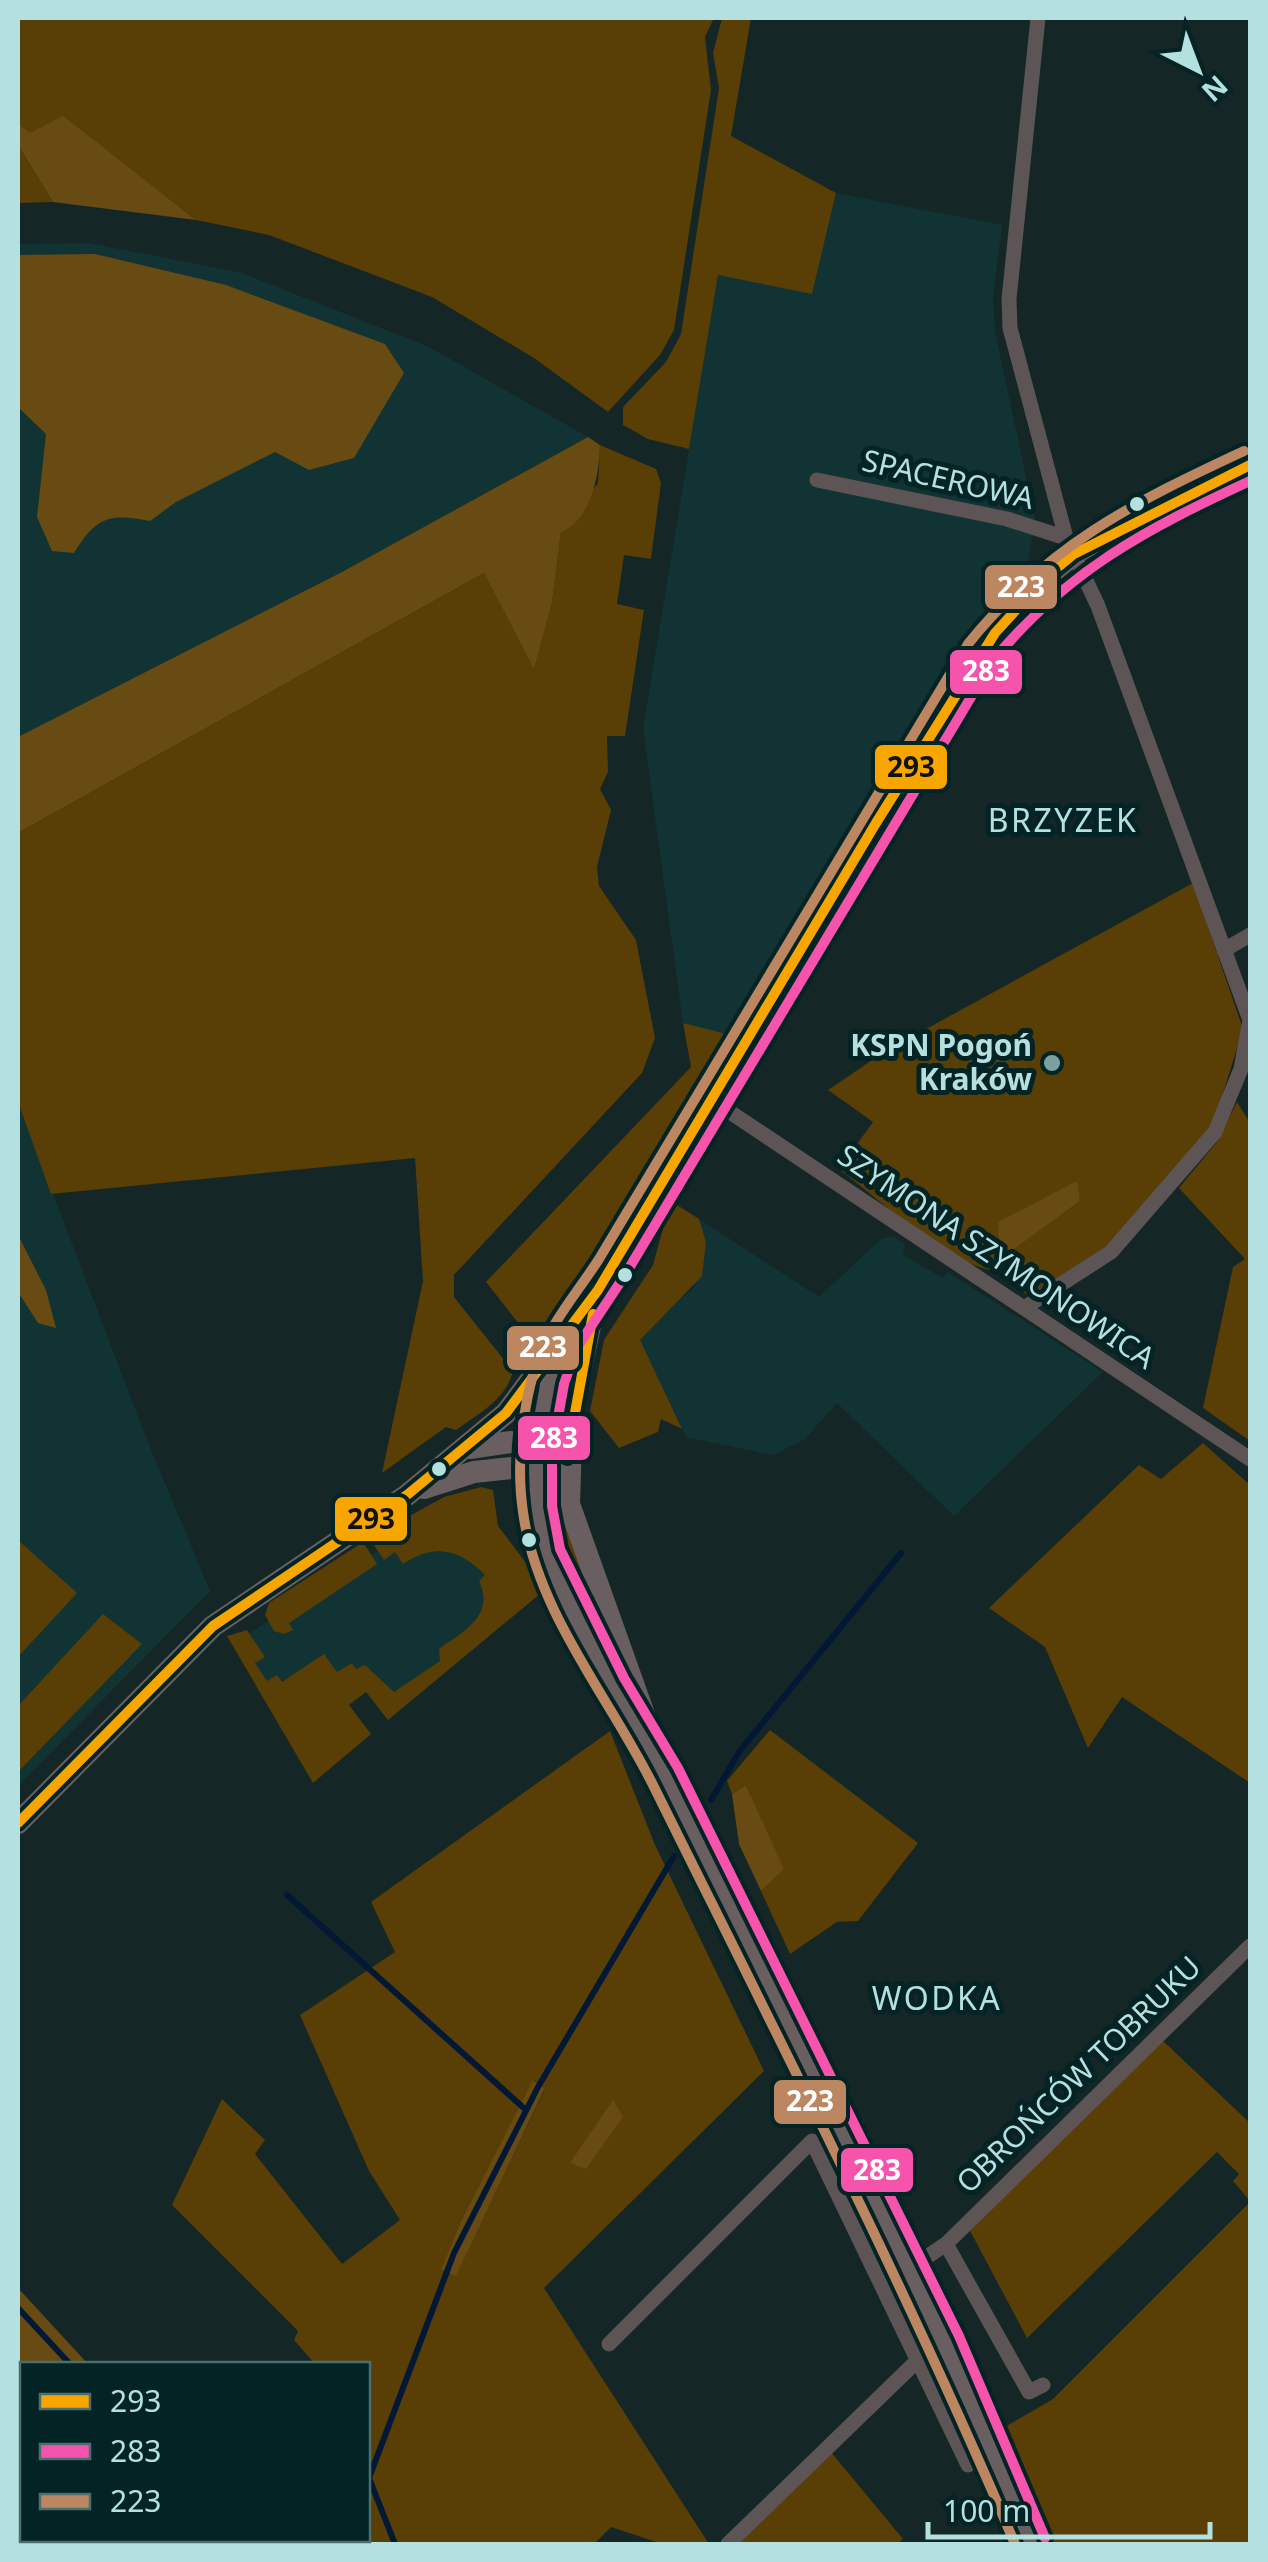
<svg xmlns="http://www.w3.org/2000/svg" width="1268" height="2562" viewBox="0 0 1268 2562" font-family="'Noto Sans',sans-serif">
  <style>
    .built { fill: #133 }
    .green { fill: #593e05; fill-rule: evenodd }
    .forest { fill: #684b12 }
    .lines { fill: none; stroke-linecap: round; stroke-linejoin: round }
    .stream { stroke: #031835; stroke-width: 6 }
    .street { stroke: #5d5555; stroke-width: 15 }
    .secondary { stroke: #6a5f60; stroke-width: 22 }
    .bus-1-casing { stroke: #032324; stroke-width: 18 }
    .bus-2-casing { stroke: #032324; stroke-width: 18 }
    .bus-3-casing { stroke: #032324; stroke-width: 18 }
    .bus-1 { stroke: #f7a600; stroke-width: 10 }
    .bus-2 { stroke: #f653ac; stroke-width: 10 }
    .bus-3 { stroke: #bb8660; stroke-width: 10 }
    .bus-dot { fill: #b4e0e0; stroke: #032324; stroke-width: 4 }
    .poi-dot { fill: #7c9f9f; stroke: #032324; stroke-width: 4 }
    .labels { text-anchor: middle; stroke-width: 10; stroke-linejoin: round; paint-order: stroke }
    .street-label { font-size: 30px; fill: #b4e0e0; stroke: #032324 }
    .poi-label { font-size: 30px; font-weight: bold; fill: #b4e0e0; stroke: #032324; text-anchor: end }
    .neighbourhood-label { font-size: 32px; letter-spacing: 2.5px; fill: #b4e0e0; stroke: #032324 }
    .line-badge { stroke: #032324; stroke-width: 4 }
    .badge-label { font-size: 28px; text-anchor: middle; font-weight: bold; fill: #fff }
    .pale-badge-label { font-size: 28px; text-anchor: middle; font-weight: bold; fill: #111 }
  </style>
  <rect width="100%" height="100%" fill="#142626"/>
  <g class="built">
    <polygon points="836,193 1002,225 993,297 995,331 1035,519 1027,567 956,658 734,1036 683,1023 643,728 718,274 812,293"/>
    <polygon points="89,243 242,273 429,347 588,437 342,572 18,738 18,244"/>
    <polygon points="18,1102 147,1440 210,1591 18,1786"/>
    <polygon points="699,1219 819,1297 881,1239 894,1236 905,1245 903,1255 943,1278 948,1272 1103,1372 954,1516 837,1403 805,1439 773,1455 686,1437 639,1340 666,1309 694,1288"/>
    <polygon points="422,1521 482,1539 500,1613 396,1697 360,1672 267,1692 236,1642"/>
  </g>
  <g class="green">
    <polygon points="18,18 714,18 705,37 711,90 674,330 660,355 608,412 534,358 432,297 269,235 196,220 63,117 30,134 18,124"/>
    <polygon points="722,18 751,18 731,136 836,193 812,294 718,275 689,449 648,439 623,425 623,407 666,362 681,334 719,88 713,53"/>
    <polygon points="18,145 53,202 18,203"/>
    <path d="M600 445 656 469 661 483 651 559 624 555 617 604 644 610 625 736H607L608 772 600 789 611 810 597 867 599 886 636 940 655 1038 642 1073 454 1275V1297L513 1371C506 1400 478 1414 456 1430L446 1427 382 1473 423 1281 415 1158 51 1194 18 1102V833L484 573 534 668 552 603 561 532 598 483Z"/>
    <path d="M1193 883 1243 1029 1219 1106 1208 1130 1111 1243 1065 1277 1027 1295 998 1270C957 1272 874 1195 839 1169L873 1122 828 1090 884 1052ZM1076 1181 1080 1201 1000 1258Z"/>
    <polygon points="683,1023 727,1034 547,1332 534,1343 486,1282 691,1067"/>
    <polygon points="1237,1102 1250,1123 1250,1441 1203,1408 1233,1267 1245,1259 1179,1188 1217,1142"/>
    <polygon points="677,1205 699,1219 706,1242 702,1276 640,1340 682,1429 661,1419 658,1432 619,1448 590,1411 604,1340 653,1265 665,1221"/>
    <polygon points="1203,1443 1250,1485 1250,1783 1122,1697 1088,1748 1045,1647 989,1608 1139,1465 1161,1479"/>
    <path d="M481 1487 493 1490 498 1526 546 1589 388 1720 366 1692 349 1705 371 1734 313 1783 227 1636 247 1630 265 1657 255 1663 267 1681 277 1675 282 1682 324 1654 337 1672 352 1663 356 1669 365 1665 394 1692 440 1661 439 1649C464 1631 495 1616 479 1581L485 1575C459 1549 435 1543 403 1564L395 1552 384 1560 369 1538 444 1497Z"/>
    <polygon points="564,1515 619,1680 565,1575 550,1516"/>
    <polygon points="18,1540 77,1593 18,1657"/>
    <polygon points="363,1542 377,1564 289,1623 293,1630 284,1634 274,1631 265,1615 269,1603"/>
    <polygon points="103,1614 142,1644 18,1772 18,1706"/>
    <polygon points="770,1730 918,1843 858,1921 837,1922 790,1954 761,1891 783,1868 746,1785 732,1794 727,1781"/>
    <path d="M610 1731 655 1845 764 2071 544 2288 709 2544H662L611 2527 594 2544H245L251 2540H368V2364H315L294 2340 298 2331 172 2205 222 2099 265 2140 255 2154 342 2264 400 2220 369 2171 300 2015 395 1952 371 1902ZM534 2080 545 2089 456 2275 442 2271 461 2221Z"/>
    <polygon points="1162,2040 1250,2123 1250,2201 1233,2181 1239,2174 1217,2152 1027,2338 968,2227"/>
    <polygon points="1250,2202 1250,2544 1054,2544 1005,2427 1053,2399"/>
    <polygon points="831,2452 903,2539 897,2544 737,2544"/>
  </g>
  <g class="forest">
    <polygon points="63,116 196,220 53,202 18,145 18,124 30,133"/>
    <path d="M95 254 226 285 385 344 404 373 354 458 309 470 275 452 176 502 150 521C109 513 96 517 74 553L52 551 37 517 46 434 18 407V255Z"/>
    <path d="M588 437 600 445C599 475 592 519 561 532L552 603 534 669 484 573 18 833V737L342 572Z"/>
    <polygon points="1077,1181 1080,1201 1000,1259 998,1222"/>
    <polygon points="18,1235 46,1290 56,1328 38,1323 18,1292"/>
    <polygon points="746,1785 784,1869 761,1891 739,1844 732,1794"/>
    <polygon points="533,2080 545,2088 456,2276 441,2270 461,2221"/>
    <polygon points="613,2100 623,2117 586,2169 570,2163"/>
    <polygon points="18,2288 88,2364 22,2364 22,2454 18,2456"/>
  </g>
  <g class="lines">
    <g class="stream">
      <polyline points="711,1800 739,1752 901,1553"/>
      <polyline points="287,1895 526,2110"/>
      <polyline points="18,2308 70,2364"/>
      <polyline points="242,2540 247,2544"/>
      <polyline points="395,2544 369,2478 454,2253 538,2087 674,1856"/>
    </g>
    <g class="street">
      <polyline points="1038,18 1009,299 1010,328 1066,538 1098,606 1250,1020"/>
      <polyline points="817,480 1007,519 1066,538"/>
      <polyline points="1224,950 1250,935"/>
      <polyline points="712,1100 1250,1459"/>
      <polyline points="1024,1308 1111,1252 1215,1132 1241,1069 1250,1020"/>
      <polyline points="946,2244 1029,2392 1043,2385"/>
      <polyline points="909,2269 946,2244 1250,1946"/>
      <polyline points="609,2344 812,2141 968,2465"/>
      <polyline points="728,2544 918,2360 946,2343"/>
    </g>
    <g class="secondary">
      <polyline points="596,1298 572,1410 569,1504 651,1734"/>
      <polyline points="556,1359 536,1468 537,1507 546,1554 611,1685 665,1775 946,2343 1031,2544"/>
      <polyline points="470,1448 511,1442 551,1453"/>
      <polyline points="424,1488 474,1472 549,1464"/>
      <polyline points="18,1823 213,1626 407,1495 506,1413 598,1290 876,823 995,633 1046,577 1074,554 1114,530 1250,465"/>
    </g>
    <g class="bus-1-casing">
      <g id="bus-1">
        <polyline points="567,1457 593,1314"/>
        <polyline points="18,1823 213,1626 407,1495 506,1413 598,1290 876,823 995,633 1046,577 1074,554 1250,465"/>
      </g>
    </g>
    <g class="bus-2-casing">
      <path id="bus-2" d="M1045 2538 959 2336 678 1768 624 1678 560 1549 552 1506V1451L564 1384 576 1349 625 1275 992 662C1066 571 1146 529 1250 481"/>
    </g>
    <g class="bus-3-casing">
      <path id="bus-3" d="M1015 2544C906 2287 779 2039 655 1789 611 1699 537 1614 523 1512 515 1458 524 1382 549 1334 563 1308 583 1284 599 1259L968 644C1047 546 1132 503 1244 451"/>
    </g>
    <use href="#bus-1" class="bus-1"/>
    <use href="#bus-2" class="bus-2"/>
    <use href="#bus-3" class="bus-3"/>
  </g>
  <g class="bus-dot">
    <circle cx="1137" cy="504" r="9"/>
    <circle cx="625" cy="1275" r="9"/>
    <circle cx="439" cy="1469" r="9"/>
    <circle cx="529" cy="1540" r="9"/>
  </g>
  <circle class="poi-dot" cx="1052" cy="1063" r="10"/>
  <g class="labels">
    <g class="street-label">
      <text transform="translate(948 480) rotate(13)" y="10">SPACEROWA</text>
      <text transform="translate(996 1257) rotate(34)" y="10">SZYMONA SZYMONOWICA</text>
      <text transform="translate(1079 2075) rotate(-44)" y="10">OBROŃCÓW TOBRUKU</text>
    </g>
    <g class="poi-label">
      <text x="1032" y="1056">KSPN Pogoń<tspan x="1032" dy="34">Kraków</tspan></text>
    </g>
    <g class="neighbourhood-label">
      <text x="1063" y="832">BRZYZEK</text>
      <text x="937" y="2010">WODKA</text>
    </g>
  </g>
  <g class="line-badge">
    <rect x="983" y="563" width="76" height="48" rx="10" fill="#bb8660"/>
    <rect x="948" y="648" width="76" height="48" rx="10" fill="#f653ac"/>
    <rect x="873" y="743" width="76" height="48" rx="10" fill="#f7a600"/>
    <rect x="505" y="1324" width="76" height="48" rx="10" fill="#bb8660"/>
    <rect x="516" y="1414" width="76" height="48" rx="10" fill="#f653ac"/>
    <rect x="333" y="1495" width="76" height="48" rx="10" fill="#f7a600"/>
    <rect x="772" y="2078" width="76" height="48" rx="10" fill="#bb8660"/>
    <rect x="839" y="2146" width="76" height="48" rx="10" fill="#f653ac"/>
  </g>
  <g class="badge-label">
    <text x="1021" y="597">223</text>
    <text x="986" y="681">283</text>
    <text x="543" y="1357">223</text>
    <text x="554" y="1448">283</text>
    <text x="810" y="2111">223</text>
    <text x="877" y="2180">283</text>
  </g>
  <g class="pale-badge-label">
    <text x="911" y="777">293</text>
    <text x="371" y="1529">293</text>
  </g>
  <rect width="1268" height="2562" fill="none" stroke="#b4e0e0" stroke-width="40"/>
  <rect x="20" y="2362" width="350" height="180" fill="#032324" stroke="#4a6f6f" stroke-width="2.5"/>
  <rect x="40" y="2394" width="50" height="15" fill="#f7a600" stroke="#4a6f6f" stroke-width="2.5"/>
  <text x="110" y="2412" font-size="30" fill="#b4e0e0">293</text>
  <rect x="40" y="2444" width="50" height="15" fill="#f653ac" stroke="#4a6f6f" stroke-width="2.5"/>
  <text x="110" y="2462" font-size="30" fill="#b4e0e0">283</text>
  <rect x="40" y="2494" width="50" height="15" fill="#bb8660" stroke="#4a6f6f" stroke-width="2.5"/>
  <text x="110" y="2512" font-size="30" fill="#b4e0e0">223</text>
  <g transform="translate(1198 70) rotate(138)" stroke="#032324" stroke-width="8" paint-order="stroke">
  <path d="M0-8L18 38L0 25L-18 38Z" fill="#b4e0e0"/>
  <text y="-15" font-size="28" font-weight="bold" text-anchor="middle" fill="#b4e0e0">N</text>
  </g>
  <path d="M928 2522v15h282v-15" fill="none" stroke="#b4e0e0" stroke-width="5"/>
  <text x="943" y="2522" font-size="30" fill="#b4e0e0" stroke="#032324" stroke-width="8" paint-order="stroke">100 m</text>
</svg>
